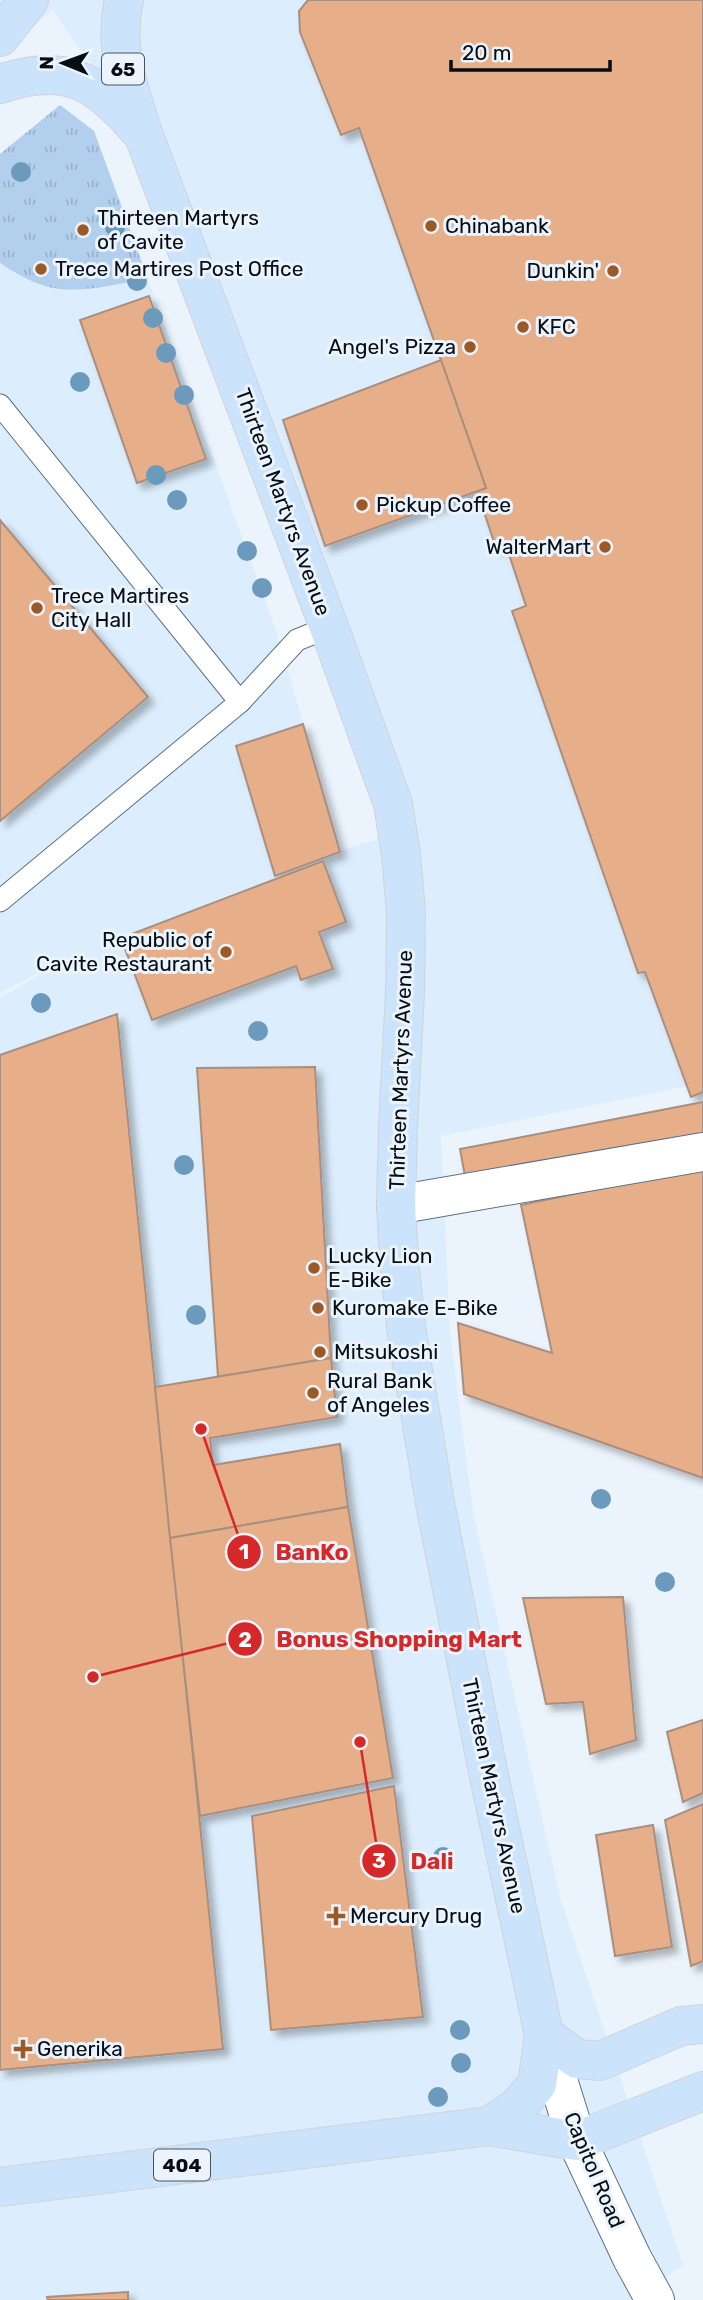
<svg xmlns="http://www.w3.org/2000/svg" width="703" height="2300" viewBox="0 0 703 2300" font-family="Rubik,sans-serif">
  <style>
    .built { fill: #dcedfd }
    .park { fill: url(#park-tufts) }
    .building { fill: #e6af89; stroke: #a88f7f; stroke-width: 2; filter: url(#shadow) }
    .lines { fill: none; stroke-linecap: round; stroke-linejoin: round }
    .lane-casing { stroke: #5d7184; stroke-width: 23 }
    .street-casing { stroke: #5d7184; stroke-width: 40 }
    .secondary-casing { stroke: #5d7184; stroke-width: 40 }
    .primary-casing { stroke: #d2d3d5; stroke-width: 40 }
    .lane { stroke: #fff; stroke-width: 21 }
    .street { stroke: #fff; stroke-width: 38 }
    .secondary { stroke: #fff; stroke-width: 38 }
    .primary { stroke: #cbe3fb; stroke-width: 38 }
    .tree { fill: #6b9abc }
    .poi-dot { fill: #9b5926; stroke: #ebf4fd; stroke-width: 2.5 }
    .labels { text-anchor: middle; stroke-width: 6; stroke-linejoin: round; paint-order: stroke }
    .shield { fill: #ebf4fd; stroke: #4b525a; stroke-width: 2 }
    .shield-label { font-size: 19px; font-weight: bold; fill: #060d14 }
    .poi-label { font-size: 21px; fill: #060d14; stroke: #ebf4fd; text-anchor: start }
    .street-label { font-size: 21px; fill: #060d14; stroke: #ebf4fd }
    .leader { fill: none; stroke: #d62828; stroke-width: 2.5 }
    .callout-dot { fill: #d62828; stroke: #ebf4fd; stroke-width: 2.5 }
    .mark-label { font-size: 21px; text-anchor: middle; font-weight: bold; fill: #fff }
    .callout-label { font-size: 23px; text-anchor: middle; font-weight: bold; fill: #d62828; stroke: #ebf4fd; stroke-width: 6; stroke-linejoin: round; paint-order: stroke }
  </style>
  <defs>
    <pattern id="park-tufts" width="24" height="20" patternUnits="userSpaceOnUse" patternTransform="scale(1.75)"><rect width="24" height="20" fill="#b2d0ed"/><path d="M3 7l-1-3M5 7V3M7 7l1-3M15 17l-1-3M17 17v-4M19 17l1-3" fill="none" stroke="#98b1ca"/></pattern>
    <filter id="shadow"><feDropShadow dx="6" dy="6" stdDeviation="3.5" flood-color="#0004"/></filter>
  </defs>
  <rect width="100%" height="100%" fill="#ebf4fd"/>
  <polygon class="built" points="0,0 703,0 703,1083 441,1136 450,1333 473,1512 560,1897 683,2265 634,2300 0,2300 0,998 79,952 0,993 0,154 60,105 94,131 277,633 340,851 398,832 144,136 52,10 0,56"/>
  <path class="park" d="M60 105 94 131 148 279C122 283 87 292 60 289 39 287 18 275 0 263V154Z"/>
  <g class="building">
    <polygon points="308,0 703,0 703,1092 691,1097 645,972 638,973 512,611 526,606 506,545 496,548 477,491 486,488 359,128 341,135 300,32 299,11"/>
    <polygon points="149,296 206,459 137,483 80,320"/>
    <polygon points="441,360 486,488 325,546 283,420"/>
    <polygon points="0,520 148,697 0,821"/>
    <polygon points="303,724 340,852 275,876 236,746"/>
    <polygon points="323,861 346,922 319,932 333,969 301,980 296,966 152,1020 121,938"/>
    <polygon points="117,1014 223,2049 0,2070 0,1055"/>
    <polygon points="315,1067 331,1358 218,1377 197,1068"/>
    <polygon points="703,1102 703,1142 467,1187 460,1149"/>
    <polygon points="703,1167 703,1478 464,1394 458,1323 552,1353 521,1205"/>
    <polygon points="331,1358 337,1417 210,1438 213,1465 340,1444 348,1507 170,1538 155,1387"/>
    <polygon points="348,1507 393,1778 200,1816 170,1538"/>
    <polygon points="623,1597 636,1740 590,1754 583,1702 546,1704 523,1598"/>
    <polygon points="703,1720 703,1793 683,1802 667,1732"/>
    <polygon points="394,1786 423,2017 271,2030 252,1816"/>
    <polygon points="703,1804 703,1961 691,1966 665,1820"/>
    <polygon points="653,1825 672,1947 615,1956 596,1835"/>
    <polygon points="128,2292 128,2300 48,2300 47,2297"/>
  </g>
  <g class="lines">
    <g class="lane-casing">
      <g id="lane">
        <polyline points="0,405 240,702 0,901"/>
        <polyline points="240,702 297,640 329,627"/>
      </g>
    </g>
    <g class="street-casing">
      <polyline id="street" points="396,1205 703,1152"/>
    </g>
    <g class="secondary-casing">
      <polyline id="secondary" points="544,2035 577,2141 632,2258 655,2300"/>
    </g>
    <g class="primary-casing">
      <g id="primary">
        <path d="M124 0C113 48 129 91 144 136L329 627 393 804 401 855 406 912 405 993 398 1125 396 1205 399 1262 407 1334 435 1503 489 1776 544 2035 537 2084 518 2107 489 2126"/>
        <polyline points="0,37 29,0"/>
        <path d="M0 84C65 62 95 80 138 129"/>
        <polyline points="544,2035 577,2059 600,2061 681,2026 703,2024"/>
        <polyline points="0,2187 489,2126 577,2141 703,2091"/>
      </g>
    </g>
    <use href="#lane" class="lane"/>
    <use href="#street" class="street"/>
    <use href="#secondary" class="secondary"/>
    <use href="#primary" class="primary"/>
  </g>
  <g class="tree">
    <circle cx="21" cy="172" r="10"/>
    <circle cx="115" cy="227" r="10"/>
    <circle cx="137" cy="281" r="10"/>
    <circle cx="153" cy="318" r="10"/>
    <circle cx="166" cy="353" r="10"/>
    <circle cx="80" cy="382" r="10"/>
    <circle cx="184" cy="395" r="10"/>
    <circle cx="156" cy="475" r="10"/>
    <circle cx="177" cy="500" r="10"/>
    <circle cx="247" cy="551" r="10"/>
    <circle cx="262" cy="588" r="10"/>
    <circle cx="41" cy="1003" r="10"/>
    <circle cx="258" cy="1031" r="10"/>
    <circle cx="184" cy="1165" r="10"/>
    <circle cx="196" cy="1315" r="10"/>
    <circle cx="601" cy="1499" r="10"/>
    <circle cx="665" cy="1582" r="10"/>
    <circle cx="443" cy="1857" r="10"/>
    <circle cx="460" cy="2030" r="10"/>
    <circle cx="461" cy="2063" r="10"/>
    <circle cx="438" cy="2097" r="10"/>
  </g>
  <g class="poi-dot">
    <circle cx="431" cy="226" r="7"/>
    <circle cx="83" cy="230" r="7"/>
    <circle cx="41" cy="269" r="7"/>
    <circle cx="613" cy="271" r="7"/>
    <circle cx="523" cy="327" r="7"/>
    <circle cx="470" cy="347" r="7"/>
    <circle cx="362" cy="505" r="7"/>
    <circle cx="605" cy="547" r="7"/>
    <circle cx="37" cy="608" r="7"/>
    <circle cx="226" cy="952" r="7"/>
    <circle cx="314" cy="1268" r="7"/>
    <circle cx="318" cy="1308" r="7"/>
    <circle cx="320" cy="1352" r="7"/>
    <circle cx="313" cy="1393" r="7"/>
    <path d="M332.5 1905.5h7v7h7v7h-7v7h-7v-7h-7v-7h7z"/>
    <path d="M19.5 2038.5h7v7h7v7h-7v7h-7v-7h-7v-7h7z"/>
  </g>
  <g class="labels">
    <g class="shield">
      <rect x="102" y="53.5" width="42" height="31" rx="5"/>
      <rect x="154" y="2149.5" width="56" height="31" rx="5"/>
    </g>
    <g class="shield-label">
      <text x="123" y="76">65</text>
      <text x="182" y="2172">404</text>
    </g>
    <g class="poi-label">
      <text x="97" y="225">Thirteen Martyrs<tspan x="97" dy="24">of Cavite</tspan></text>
      <text x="445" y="233">Chinabank</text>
      <text x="55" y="276">Trece Martires Post Office</text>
      <text x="599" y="278" text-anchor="end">Dunkin'</text>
      <text x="537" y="334">KFC</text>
      <text x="456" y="354" text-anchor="end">Angel's Pizza</text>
      <text x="376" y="512">Pickup Coffee</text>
      <text x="591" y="554" text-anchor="end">WalterMart</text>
      <text x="51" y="603">Trece Martires<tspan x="51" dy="24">City Hall</tspan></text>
      <text x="212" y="947" text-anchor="end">Republic of<tspan x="212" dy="24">Cavite Restaurant</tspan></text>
      <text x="328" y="1263">Lucky Lion<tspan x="328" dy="24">E-Bike</tspan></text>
      <text x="332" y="1315">Kuromake E-Bike</text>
      <text x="334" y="1359">Mitsukoshi</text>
      <text x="327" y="1388">Rural Bank<tspan x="327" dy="24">of Angeles</tspan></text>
      <text x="350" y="1923">Mercury Drug</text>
      <text x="37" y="2056">Generika</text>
    </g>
    <g class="street-label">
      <text transform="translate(283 502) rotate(70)" y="7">Thirteen Martyrs Avenue</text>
      <text transform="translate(401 1070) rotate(-88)" y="7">Thirteen Martyrs Avenue</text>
      <text transform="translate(494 1796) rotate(78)" y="7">Thirteen Martyrs Avenue</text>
      <text transform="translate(594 2170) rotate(67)" y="7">Capitol Road</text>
    </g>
  </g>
  <path class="leader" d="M201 1429L244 1552M93 1677L245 1639M360 1742L379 1861"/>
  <g class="callout-dot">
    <circle cx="201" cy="1429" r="7"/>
    <circle cx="93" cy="1677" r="7"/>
    <circle cx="360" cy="1742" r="7"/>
    <circle cx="244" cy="1552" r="18"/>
    <circle cx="245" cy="1639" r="18"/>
    <circle cx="379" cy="1861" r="18"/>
  </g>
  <g class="mark-label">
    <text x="244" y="1559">1</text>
    <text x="245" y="1647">2</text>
    <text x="379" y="1868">3</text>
  </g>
  <g class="callout-label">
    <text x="312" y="1560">BanKo</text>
    <text x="399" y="1647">Bonus Shopping Mart</text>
    <text x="432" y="1869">Dali</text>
  </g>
  <g transform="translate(63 63) rotate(271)" stroke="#ebf4fd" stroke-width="5" paint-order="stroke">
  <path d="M0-5L12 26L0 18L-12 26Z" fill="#060d14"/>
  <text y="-10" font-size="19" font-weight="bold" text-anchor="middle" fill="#060d14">N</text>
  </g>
  <path d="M451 60v10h159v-10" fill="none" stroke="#060d14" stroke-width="3.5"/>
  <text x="462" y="60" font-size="21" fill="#060d14" stroke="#ebf4fd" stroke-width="5" paint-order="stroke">20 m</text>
</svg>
